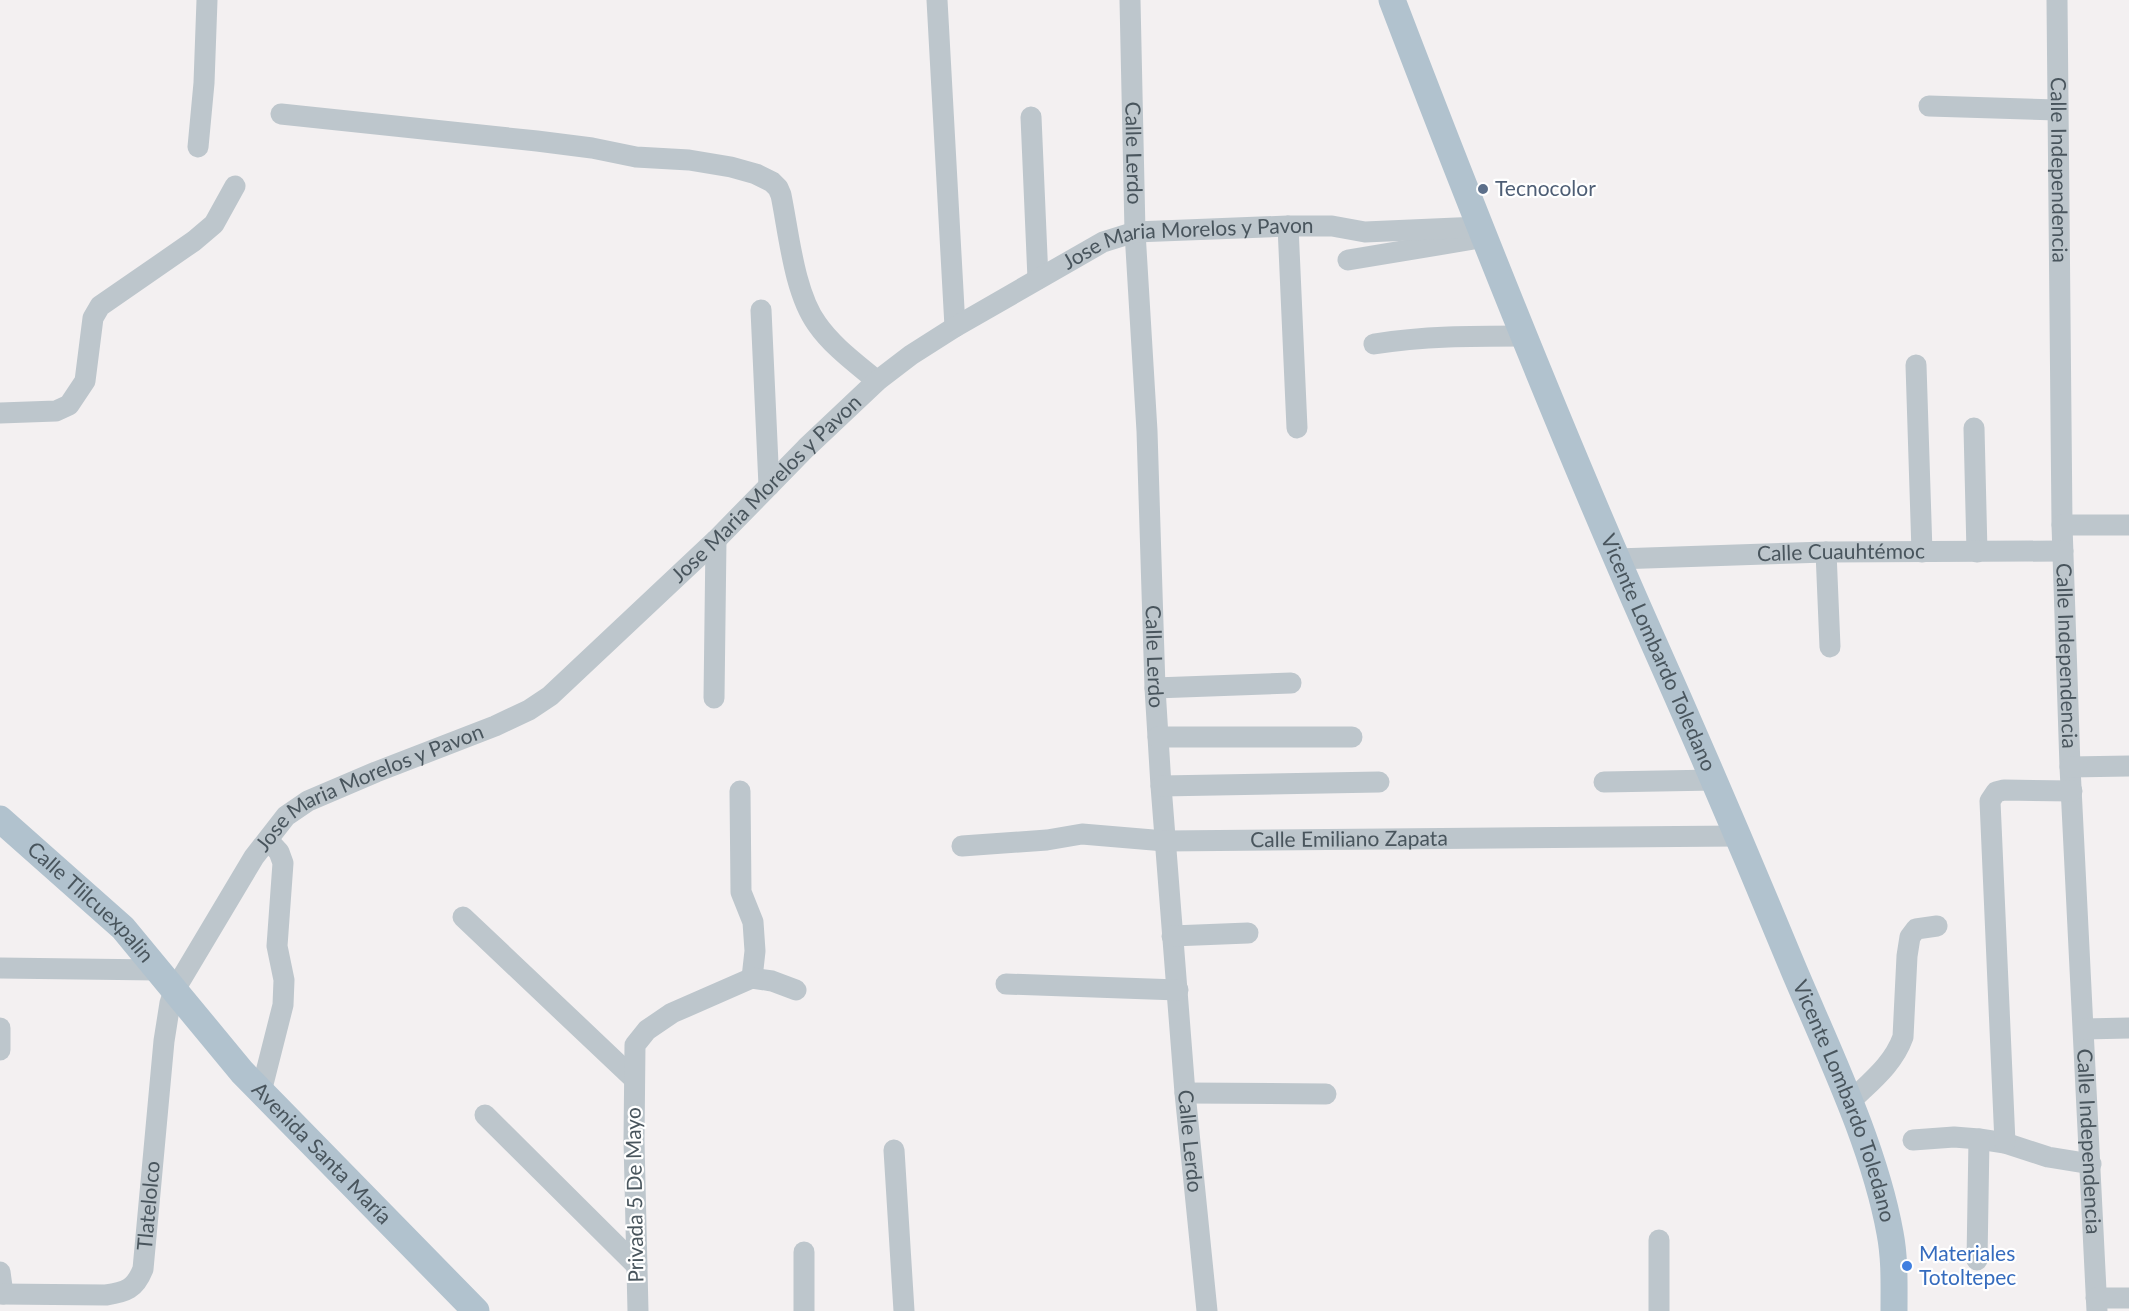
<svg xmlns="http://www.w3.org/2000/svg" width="2129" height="1311" viewBox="0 0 2129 1311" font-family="Lato,sans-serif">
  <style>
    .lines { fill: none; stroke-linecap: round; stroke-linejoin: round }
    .minor { stroke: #bdc6cc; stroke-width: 21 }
    .major { stroke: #b1c2ce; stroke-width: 27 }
    .service-dot { fill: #5c6f8a; stroke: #fff; stroke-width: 2 }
    .shop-dot { fill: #3f7fe0; stroke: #fff; stroke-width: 2 }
    .labels { text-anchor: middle; stroke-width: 4.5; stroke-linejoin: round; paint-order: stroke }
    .street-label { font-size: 21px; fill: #49555d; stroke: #fff }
    .service-label { font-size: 21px; fill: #4e5e75; stroke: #fff; text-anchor: start }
    .shop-label { font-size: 21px; fill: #366cbe; stroke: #fff; text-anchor: start }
  </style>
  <rect width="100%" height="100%" fill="#f3f0f1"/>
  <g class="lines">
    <g class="minor">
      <polyline points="937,0 955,327"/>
      <path id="s1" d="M1130 0 1135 232 1147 431 1155 688 1161 786 1185 1093 1207 1311"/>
      <path id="s2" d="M2057 0 2062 525 2070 767 2097 1311"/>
      <polyline points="1929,106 2057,110"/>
      <path d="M281 114 537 141 592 148 636 157 689 160 731 167 756 174 772 182 778 188 781 195C789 234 794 292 817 324 833 347 857 364 877 381"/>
      <polyline points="1031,117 1038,279"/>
      <polyline points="198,147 204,83 207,0"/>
      <polyline points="1288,226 1297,428"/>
      <polyline points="1348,260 1474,239"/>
      <polyline points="761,310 769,486"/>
      <path d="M1374 344C1423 336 1473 336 1523 336"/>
      <polyline points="1916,365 1922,552"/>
      <polyline points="0,413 56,411 69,405 85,381 93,318 100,306 194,241 214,224 235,186"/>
      <polyline points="1974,428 1977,552"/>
      <polyline points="2062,525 2129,525"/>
      <polyline points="1826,552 1830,647"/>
      <path id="s3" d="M1617 559 1826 552 2063 551"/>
      <polyline points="1155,688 1291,683"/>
      <polyline points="714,698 716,540"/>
      <polyline points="1158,737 1352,737"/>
      <polyline points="2070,767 2129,766"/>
      <polyline points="1604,782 1715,780"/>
      <polyline points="1161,786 1379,782"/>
      <polyline points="740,791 741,892 753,922 755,951 752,978"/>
      <path id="s4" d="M962 846 1047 840 1082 834 1165 841 1738 836"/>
      <polyline points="463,917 633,1078"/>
      <polyline points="1172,936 1248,933"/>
      <polyline points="0,968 157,970"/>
      <polyline points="1006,984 1178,990"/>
      <polyline points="0,1028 0,1050"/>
      <polyline points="2084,1029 2129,1028"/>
      <polyline points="261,1092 283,1005 284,980 277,946 283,863 279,852 268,840"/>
      <polyline points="1185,1093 1326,1094"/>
      <path d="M1850 1102C1870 1082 1893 1065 1903 1037L1907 956 1910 937 1916 929 1937 926"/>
      <polyline points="485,1115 637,1266"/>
      <polyline points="1913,1140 1954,1137 1979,1139 2005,1143 2048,1157 2091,1164"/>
      <polyline points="2005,1143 1990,801 1996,792 2004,790 2072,791"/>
      <polyline points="894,1150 904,1311"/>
      <polyline points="1977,1260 1979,1139"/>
      <polyline points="0,1272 3,1294"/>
      <path id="s5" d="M0 1294 106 1295C126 1292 135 1289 143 1269L164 1041 170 1003 174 991 254 857 286 816 308 801 376 772 495 726 529 710 550 696 716 540 806 448 877 381 911 355 955 327 1103 242 1135 232 1288 226H1332L1365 232 1479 227"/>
      <polyline points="2096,1298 2129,1298"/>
      <polyline points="638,1311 634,1141 635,1045 647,1030 672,1013 752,978 772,981 796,990"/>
      <polyline points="804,1311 804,1252"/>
      <polyline points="1659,1311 1659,1240"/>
    </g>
    <g class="major">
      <path id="s6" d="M1392 0C1473 212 1556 422 1648 630 1698 742 1746 854 1793 968 1828 1051 1874 1145 1890 1233 1895 1259 1894 1285 1894 1311"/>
      <path id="s7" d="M0 819 123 928 242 1072 476 1311"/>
    </g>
  </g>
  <circle class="service-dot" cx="1483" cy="189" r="6"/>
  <circle class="shop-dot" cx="1907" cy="1266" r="6"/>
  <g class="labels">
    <g class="street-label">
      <text dy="7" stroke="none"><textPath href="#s1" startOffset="153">Calle Lerdo</textPath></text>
      <text dy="7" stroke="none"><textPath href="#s2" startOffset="170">Calle Independencia</textPath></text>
      <text dy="7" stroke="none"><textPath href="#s5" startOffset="1737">Jose Maria Morelos y Pavon</textPath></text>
      <text dy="7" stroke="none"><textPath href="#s5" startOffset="1233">Jose Maria Morelos y Pavon</textPath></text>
      <text dy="7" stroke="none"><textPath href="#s3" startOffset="224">Calle Cuauhtémoc</textPath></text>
      <text dy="7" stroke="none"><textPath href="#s6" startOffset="705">Vicente Lombardo Toledano</textPath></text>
      <text dy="7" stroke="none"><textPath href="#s1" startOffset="657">Calle Lerdo</textPath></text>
      <text dy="7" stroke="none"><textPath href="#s2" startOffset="656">Calle Independencia</textPath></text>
      <text dy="7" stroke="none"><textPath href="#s5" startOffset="729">Jose Maria Morelos y Pavon</textPath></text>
      <text dy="7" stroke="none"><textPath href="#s4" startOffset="388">Calle Emiliano Zapata</textPath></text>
      <text dy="7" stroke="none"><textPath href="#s7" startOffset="123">Calle Tlilcuexpalin</textPath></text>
      <text dy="7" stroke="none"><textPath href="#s6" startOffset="1191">Vicente Lombardo Toledano</textPath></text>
      <text dy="7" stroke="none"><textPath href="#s1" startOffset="1143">Calle Lerdo</textPath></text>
      <text dy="7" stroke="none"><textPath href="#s2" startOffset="1142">Calle Independencia</textPath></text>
      <text dy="7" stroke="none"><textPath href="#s7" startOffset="465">Avenida Santa María</textPath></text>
      <text transform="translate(635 1195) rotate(-91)" y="7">Privada 5 De Mayo</text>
      <text dy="7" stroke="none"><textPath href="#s5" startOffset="218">Tlatelolco</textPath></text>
    </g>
    <g class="service-label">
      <text x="1495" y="196">Tecnocolor</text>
    </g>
    <g class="shop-label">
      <text x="1919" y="1261">Materiales<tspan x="1919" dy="24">Totoltepec</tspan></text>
    </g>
  </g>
</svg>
